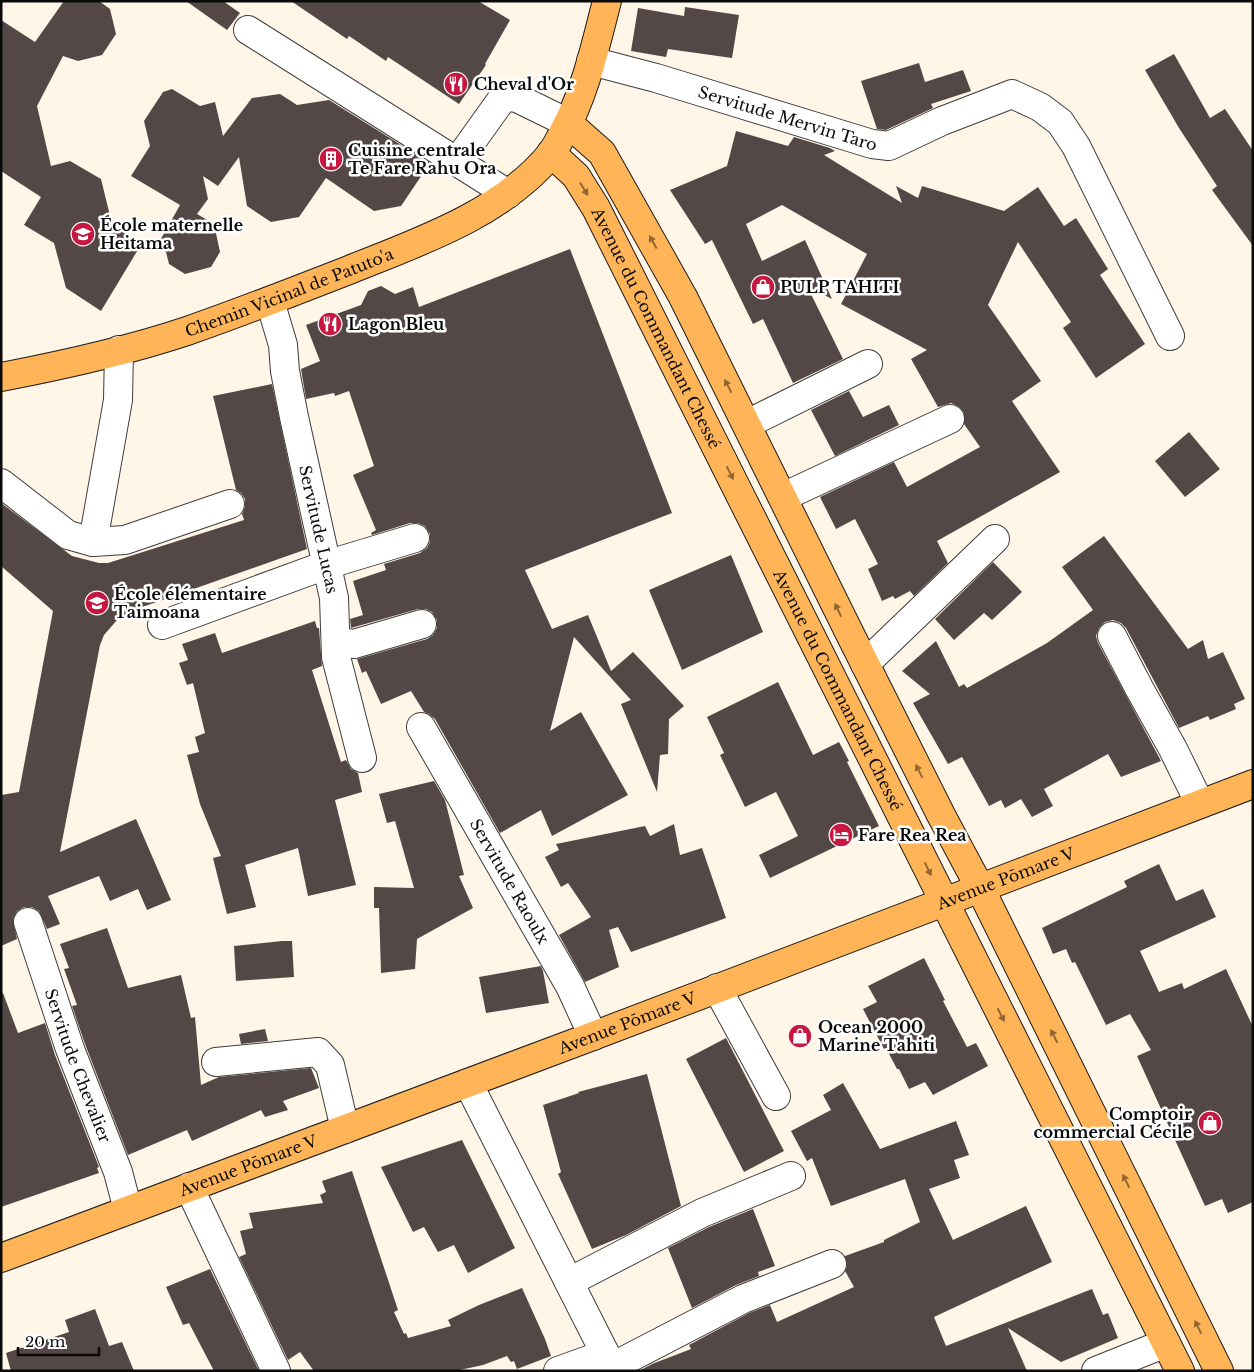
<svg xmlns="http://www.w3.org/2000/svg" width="1254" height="1372" viewBox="0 0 1254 1372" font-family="'Libre Baskerville',serif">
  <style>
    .building { fill: #544846 }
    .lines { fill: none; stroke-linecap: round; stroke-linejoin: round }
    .minor-casing { stroke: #3d3d3d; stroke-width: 30 }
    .major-casing { stroke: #1b1b1b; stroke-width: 30 }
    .minor { stroke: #fff; stroke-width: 28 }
    .major { stroke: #ffb557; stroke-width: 28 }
    .oneway { fill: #916834 }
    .labels { text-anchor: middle; stroke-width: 5; stroke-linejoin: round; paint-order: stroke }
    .poi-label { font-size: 16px; font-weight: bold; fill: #0a0a0a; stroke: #fff; text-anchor: start }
    .street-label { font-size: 16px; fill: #0a0a0a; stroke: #fff }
  </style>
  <rect width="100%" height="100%" fill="#fff6e7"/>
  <g class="building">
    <polygon points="64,1 99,1 110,9 116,34 102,55 78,61 63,56 37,106 51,166 70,161 101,179 112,224 142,243 101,311 66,288 54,243 24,225 41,197 1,171 1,20 35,42"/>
    <polygon points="186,1 223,1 240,13 227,30"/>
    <polygon points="291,1 478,1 510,20 485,64 486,65 459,104 388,57 386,61 349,36 347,39"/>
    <polygon points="685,7 739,15 732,58 668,49 666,57 631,51 638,8 684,16"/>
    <polygon points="1174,54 1210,118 1225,109 1253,151 1253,246 1212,190 1217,186 1179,128 1145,70"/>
    <polygon points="919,63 925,82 963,70 971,91 931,104 933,108 886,130 877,129 861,81"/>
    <polygon points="172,89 200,106 215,102 223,136 252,98 280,94 297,105 329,100 430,163 401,206 374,211 326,178 299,217 271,222 247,206 239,157 218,186 203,176 208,199 197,214 214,224 220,252 211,267 185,274 169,264 166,252 157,246 180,205 131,176 150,146 144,121 163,92"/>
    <polygon points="736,131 788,146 794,137 830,148 835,151 824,155 902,203 896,186 918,198 922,186 1004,211 1038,187 1064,226 1076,218 1108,269 1100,275 1145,344 1096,378 1063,328 1071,322 1018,242 988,305 1041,381 1012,401 1060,472 937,541 948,563 914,596 910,591 895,599 893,596 882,601 868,569 878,564 855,519 836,529 820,497 894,462 907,487 980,447 964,424 964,413 959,407 951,403 938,407 911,359 927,350 841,304 867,254 782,205 746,224 762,261 805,240 832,299 807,286 843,359 793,383 763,319 753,324 712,240 705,244 670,190 727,166"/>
    <polygon points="570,249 672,513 525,570 552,629 588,615 611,671 633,652 684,706 669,719 668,754 660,755 657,792 621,704 631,700 574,637 550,731 581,712 628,795 552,836 541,810 500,833 435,719 429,714 424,712 411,691 381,704 366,671 362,673 357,659 427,639 433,635 437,628 437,620 432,612 426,609 418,609 351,628 350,619 363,615 353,581 386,570 384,564 420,553 427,548 430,542 430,534 425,526 418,523 410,523 372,535 371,533 376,530 353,475 374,466 349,391 335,396 334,393 306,399 301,369 320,361 306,325 361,305 368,291 381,286 395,294 413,287 419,307"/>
    <polygon points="272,384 307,549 131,611 118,619 104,635 100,645 60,852 136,819 171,900 147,910 138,889 110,901 99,876 48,896 60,924 47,929 39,911 32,907 24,907 17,911 13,919 17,939 1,946 1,795 19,792 53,611 1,566 1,503 72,556 99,563 108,563 244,520 242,514 245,507 245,499 241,493 236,490 213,396"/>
    <polygon points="849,391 863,417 889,405 899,425 835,456 811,410"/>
    <polygon points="1189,432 1220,469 1185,497 1155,461"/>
    <polygon points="1104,536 1188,649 1203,640 1208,659 1223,652 1245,699 1234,704 1236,709 1210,720 1208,716 1179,728 1126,628 1121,623 1113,620 1105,622 1099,628 1096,636 1098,643 1161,761 1121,777 1108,754 1044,789 1053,806 1032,817 1021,799 1005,808 1001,800 989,806 962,757 948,764 913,703 930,694 902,671 936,641 959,687 964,684 967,688 1047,643 1093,610 1062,567"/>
    <polygon points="731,555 763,632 682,670 649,590"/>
    <polygon points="993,562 1022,592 992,620 984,613 954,640 935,619"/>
    <polygon points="315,621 317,628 319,628 322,666 312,670 341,762 346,760 351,769 358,773 362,792 335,800 356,885 308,896 298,848 245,865 256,907 227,914 213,858 221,856 200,804 187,755 199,752 195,737 205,733 193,683 187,685 179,663 188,660 182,644 215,633 222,653"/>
    <polygon points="778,682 813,755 839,742 849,761 847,762 879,826 770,878 759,855 798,836 776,792 745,807 720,755 724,753 707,717"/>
    <polygon points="434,781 445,800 464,875 459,876 473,908 417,939 415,969 381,973 379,908 374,908 374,887 414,888 395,821 387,823 379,794"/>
    <polygon points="674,824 680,855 702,848 726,918 631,952 618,927 609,930 619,967 585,982 559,935 591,917 568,883 561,887 545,857 559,850 556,844 645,826 650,836"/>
    <polygon points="1159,864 1176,901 1203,889 1216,917 1140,951 1159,992 1182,983 1184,989 1226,969 1253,1027 1253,1202 1228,1213 1222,1199 1205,1206 1137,1056 1151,1050 1130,1014 1106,1025 1075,962 1072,963 1066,949 1053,954 1042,928 1127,887 1124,881"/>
    <polygon points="107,928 128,988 181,975 191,1018 195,1017 201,1085 219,1077 311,1068 319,1088 283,1101 288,1110 265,1117 261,1110 192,1141 187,1130 128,1155 85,1044 72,1006 77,1005 64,969 69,968 60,944"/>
    <polygon points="282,941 292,941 294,977 236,981 234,946"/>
    <polygon points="924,958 945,1000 943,1001 967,1047 976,1043 988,1066 933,1095 925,1082 909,1089 899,1069 897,1069 886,1048 884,1049 863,1009 877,1002 868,986"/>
    <polygon points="541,966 543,971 549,1003 486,1013 479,977"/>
    <polygon points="1,993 3,993 18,1033 45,1023 55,1055 99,1167 97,1168 99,1173 1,1207"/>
    <polygon points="265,1029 268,1041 241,1044 239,1034"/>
    <polygon points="726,1038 784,1151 744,1172 686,1059"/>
    <polygon points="647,1074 681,1206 626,1235 592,1249 558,1174 561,1172 543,1105 579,1093 578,1092"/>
    <polygon points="843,1083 880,1149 956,1121 969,1155 954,1160 960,1178 929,1189 953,1240 1026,1206 1052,1262 934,1317 946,1346 1092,1289 1103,1315 1108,1313 1118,1338 1061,1362 1008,1328 1027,1371 639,1371 652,1364 691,1349 689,1345 749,1313 770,1305 777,1322 854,1287 845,1271 847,1266 845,1256 884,1242 884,1240 920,1222 905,1179 831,1206 812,1158 807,1161 791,1131 831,1110 823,1095"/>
    <polygon points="462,1140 515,1248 468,1273 454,1245 438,1252 424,1227 413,1232 381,1167"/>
    <polygon points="352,1171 398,1310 394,1312 404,1334 406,1333 408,1338 451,1326 448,1320 479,1305 522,1288 545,1339 551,1356 517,1369 514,1361 511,1362 507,1356 483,1365 455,1371 314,1371 300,1352 288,1360 239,1257 246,1254 240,1231 253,1228 249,1213 323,1203 320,1195 326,1192 322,1181"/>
    <polygon points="753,1209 775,1266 758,1272 759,1276 736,1285 692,1308 668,1248 709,1227"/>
    <polygon points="210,1269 259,1371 214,1371 189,1323 183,1325 166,1287"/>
    <polygon points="95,1309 109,1346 122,1342 134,1371 11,1371 6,1353 69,1332 65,1320"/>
  </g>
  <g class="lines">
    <g class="minor-casing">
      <g id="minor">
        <polyline points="248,30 508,194"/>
        <path id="s1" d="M591 61 656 78 872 144 889 146 942 121 1012 94 1040 107 1060 122 1076 146 1170 336"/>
        <polyline points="457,162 502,99 508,97 517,98 568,123"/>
        <path id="s2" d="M270 301 283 345 285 371 294 417 334 598 336 657 362 758"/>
        <polyline points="747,424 868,364"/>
        <polyline points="1,483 68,535 93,542 125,540 230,504"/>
        <polyline points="783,497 950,419"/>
        <polyline points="93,542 118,400 119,350"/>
        <polyline points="162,625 326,565 415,538"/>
        <polyline points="1112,636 1139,688 1173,749 1200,804"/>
        <polyline points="336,642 354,644 422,624"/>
        <polyline points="865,664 995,539"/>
        <path id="s3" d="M421 727 570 986 593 1036"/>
        <path id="s4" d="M28 922 70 1049 118 1172 128 1210"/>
        <polyline points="717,988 776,1096"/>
        <polyline points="216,1062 318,1052 330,1065 345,1129"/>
        <polyline points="468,1083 614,1371"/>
        <polyline points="189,1187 276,1371"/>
        <polyline points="569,1282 702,1213 791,1176"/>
        <polyline points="612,1367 743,1299 832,1264"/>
        <polyline points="558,1371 605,1354"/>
        <polyline points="1096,1371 1166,1343"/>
      </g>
    </g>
    <g class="major-casing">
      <g id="major">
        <polyline points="568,123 602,153 683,297 851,636 941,815 980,888 1219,1371"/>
        <path id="s5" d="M551 153 576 176 596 208 1180 1371"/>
        <path id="s6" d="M1 377C64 365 127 351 187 331 242 312 295 291 349 270 419 242 501 214 550 155 555 149 558 142 562 135 585 94 595 47 607 1"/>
        <path id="s7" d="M1 1258 593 1036 1253 784"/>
      </g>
    </g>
    <use href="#minor" class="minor"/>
    <use href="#major" class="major"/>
  </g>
  <defs><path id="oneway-solid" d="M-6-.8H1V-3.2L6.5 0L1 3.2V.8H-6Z" transform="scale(1.25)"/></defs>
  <g class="oneway">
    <use href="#oneway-solid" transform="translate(584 189) rotate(58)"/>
    <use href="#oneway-solid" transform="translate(653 242) rotate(-119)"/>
    <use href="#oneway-solid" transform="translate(728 386) rotate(-117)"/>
    <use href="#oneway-solid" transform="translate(730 473) rotate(63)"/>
    <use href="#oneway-solid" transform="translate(838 610) rotate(-116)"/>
    <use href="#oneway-solid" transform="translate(919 771) rotate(-117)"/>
    <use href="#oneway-solid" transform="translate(928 869) rotate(64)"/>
    <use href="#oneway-solid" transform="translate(1001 1015) rotate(63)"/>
    <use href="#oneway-solid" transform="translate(1054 1036) rotate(-116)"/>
    <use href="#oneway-solid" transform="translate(1126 1181) rotate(-116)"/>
    <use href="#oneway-solid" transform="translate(1198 1327) rotate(-116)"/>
  </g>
  <defs>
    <g id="restaurant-disc" transform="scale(1.25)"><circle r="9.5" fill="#c61741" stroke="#fff"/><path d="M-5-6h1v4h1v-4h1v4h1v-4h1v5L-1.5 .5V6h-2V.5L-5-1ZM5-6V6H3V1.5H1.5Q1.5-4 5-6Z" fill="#fff"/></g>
    <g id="building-disc" transform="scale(1.25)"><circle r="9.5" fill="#c61741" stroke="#fff"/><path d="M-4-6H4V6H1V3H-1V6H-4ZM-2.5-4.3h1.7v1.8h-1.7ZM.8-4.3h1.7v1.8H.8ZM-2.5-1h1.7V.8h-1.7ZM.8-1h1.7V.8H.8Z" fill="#fff"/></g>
    <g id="school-disc" transform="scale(1.25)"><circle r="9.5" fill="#c61741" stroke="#fff"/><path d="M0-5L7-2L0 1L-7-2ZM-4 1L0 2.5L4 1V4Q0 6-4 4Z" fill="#fff"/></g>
    <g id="shop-disc" transform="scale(1.25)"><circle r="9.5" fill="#c61741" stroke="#fff"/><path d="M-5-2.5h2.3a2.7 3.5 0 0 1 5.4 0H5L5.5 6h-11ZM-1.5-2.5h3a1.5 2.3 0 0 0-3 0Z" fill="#fff"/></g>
    <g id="hotel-disc" transform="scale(1.25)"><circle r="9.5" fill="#c61741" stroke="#fff"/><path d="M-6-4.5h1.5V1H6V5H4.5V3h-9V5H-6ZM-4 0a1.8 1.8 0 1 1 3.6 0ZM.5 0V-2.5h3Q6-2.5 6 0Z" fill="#fff"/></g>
  </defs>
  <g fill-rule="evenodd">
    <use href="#restaurant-disc" x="456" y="84"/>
    <use href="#building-disc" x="331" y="159"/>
    <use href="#school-disc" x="83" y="234"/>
    <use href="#shop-disc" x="763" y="287"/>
    <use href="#restaurant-disc" x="330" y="324"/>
    <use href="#school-disc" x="97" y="603"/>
    <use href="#hotel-disc" x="841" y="835"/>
    <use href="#shop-disc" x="800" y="1036"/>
    <use href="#shop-disc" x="1210" y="1123"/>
  </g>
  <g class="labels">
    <g class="poi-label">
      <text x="474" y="90">Cheval d'Or</text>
      <text x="348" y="156">Cuisine centrale<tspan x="348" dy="18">Te Fare Rahu Ora</tspan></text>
      <text x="100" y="231">École maternelle<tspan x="100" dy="18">Heitama</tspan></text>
      <text x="780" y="293">PULP TAHITI</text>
      <text x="348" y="330">Lagon Bleu</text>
      <text x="114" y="600">École élémentaire<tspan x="114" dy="18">Taimoana</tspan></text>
      <text x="858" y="841">Fare Rea Rea</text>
      <text x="818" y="1033">Ocean 2000<tspan x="818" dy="18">Marine Tahiti</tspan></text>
      <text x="1192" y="1120" text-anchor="end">Comptoir<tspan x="1192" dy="18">commercial Cécile</tspan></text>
    </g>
    <g class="street-label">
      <text dy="6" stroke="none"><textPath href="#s1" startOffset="205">Servitude Mervin Taro</textPath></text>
      <text dy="6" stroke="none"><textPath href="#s6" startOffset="301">Chemin Vicinal de Patuto'a</textPath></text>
      <text dy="6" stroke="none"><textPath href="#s5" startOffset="206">Avenue du Commandant Chessé</textPath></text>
      <text dy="6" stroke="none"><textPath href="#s2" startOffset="234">Servitude Lucas</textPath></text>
      <text dy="6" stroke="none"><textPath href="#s5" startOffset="611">Avenue du Commandant Chessé</textPath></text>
      <text dy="6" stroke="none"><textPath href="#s7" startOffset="1074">Avenue Pōmare V</textPath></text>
      <text dy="6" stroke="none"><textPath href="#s3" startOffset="178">Servitude Raoulx</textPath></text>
      <text dy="6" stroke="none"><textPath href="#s7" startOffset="669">Avenue Pōmare V</textPath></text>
      <text dy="6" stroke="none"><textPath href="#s4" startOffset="152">Servitude Chevalier</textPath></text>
      <text dy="6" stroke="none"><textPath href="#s7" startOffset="264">Avenue Pōmare V</textPath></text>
    </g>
  </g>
  <rect width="1254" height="1372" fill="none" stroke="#0a0a0a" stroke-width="5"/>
  <path d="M18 1347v8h81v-8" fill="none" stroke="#0a0a0a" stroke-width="2.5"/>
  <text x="25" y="1347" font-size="15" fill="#0a0a0a" stroke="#ffffff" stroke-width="4" paint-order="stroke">20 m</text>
</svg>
